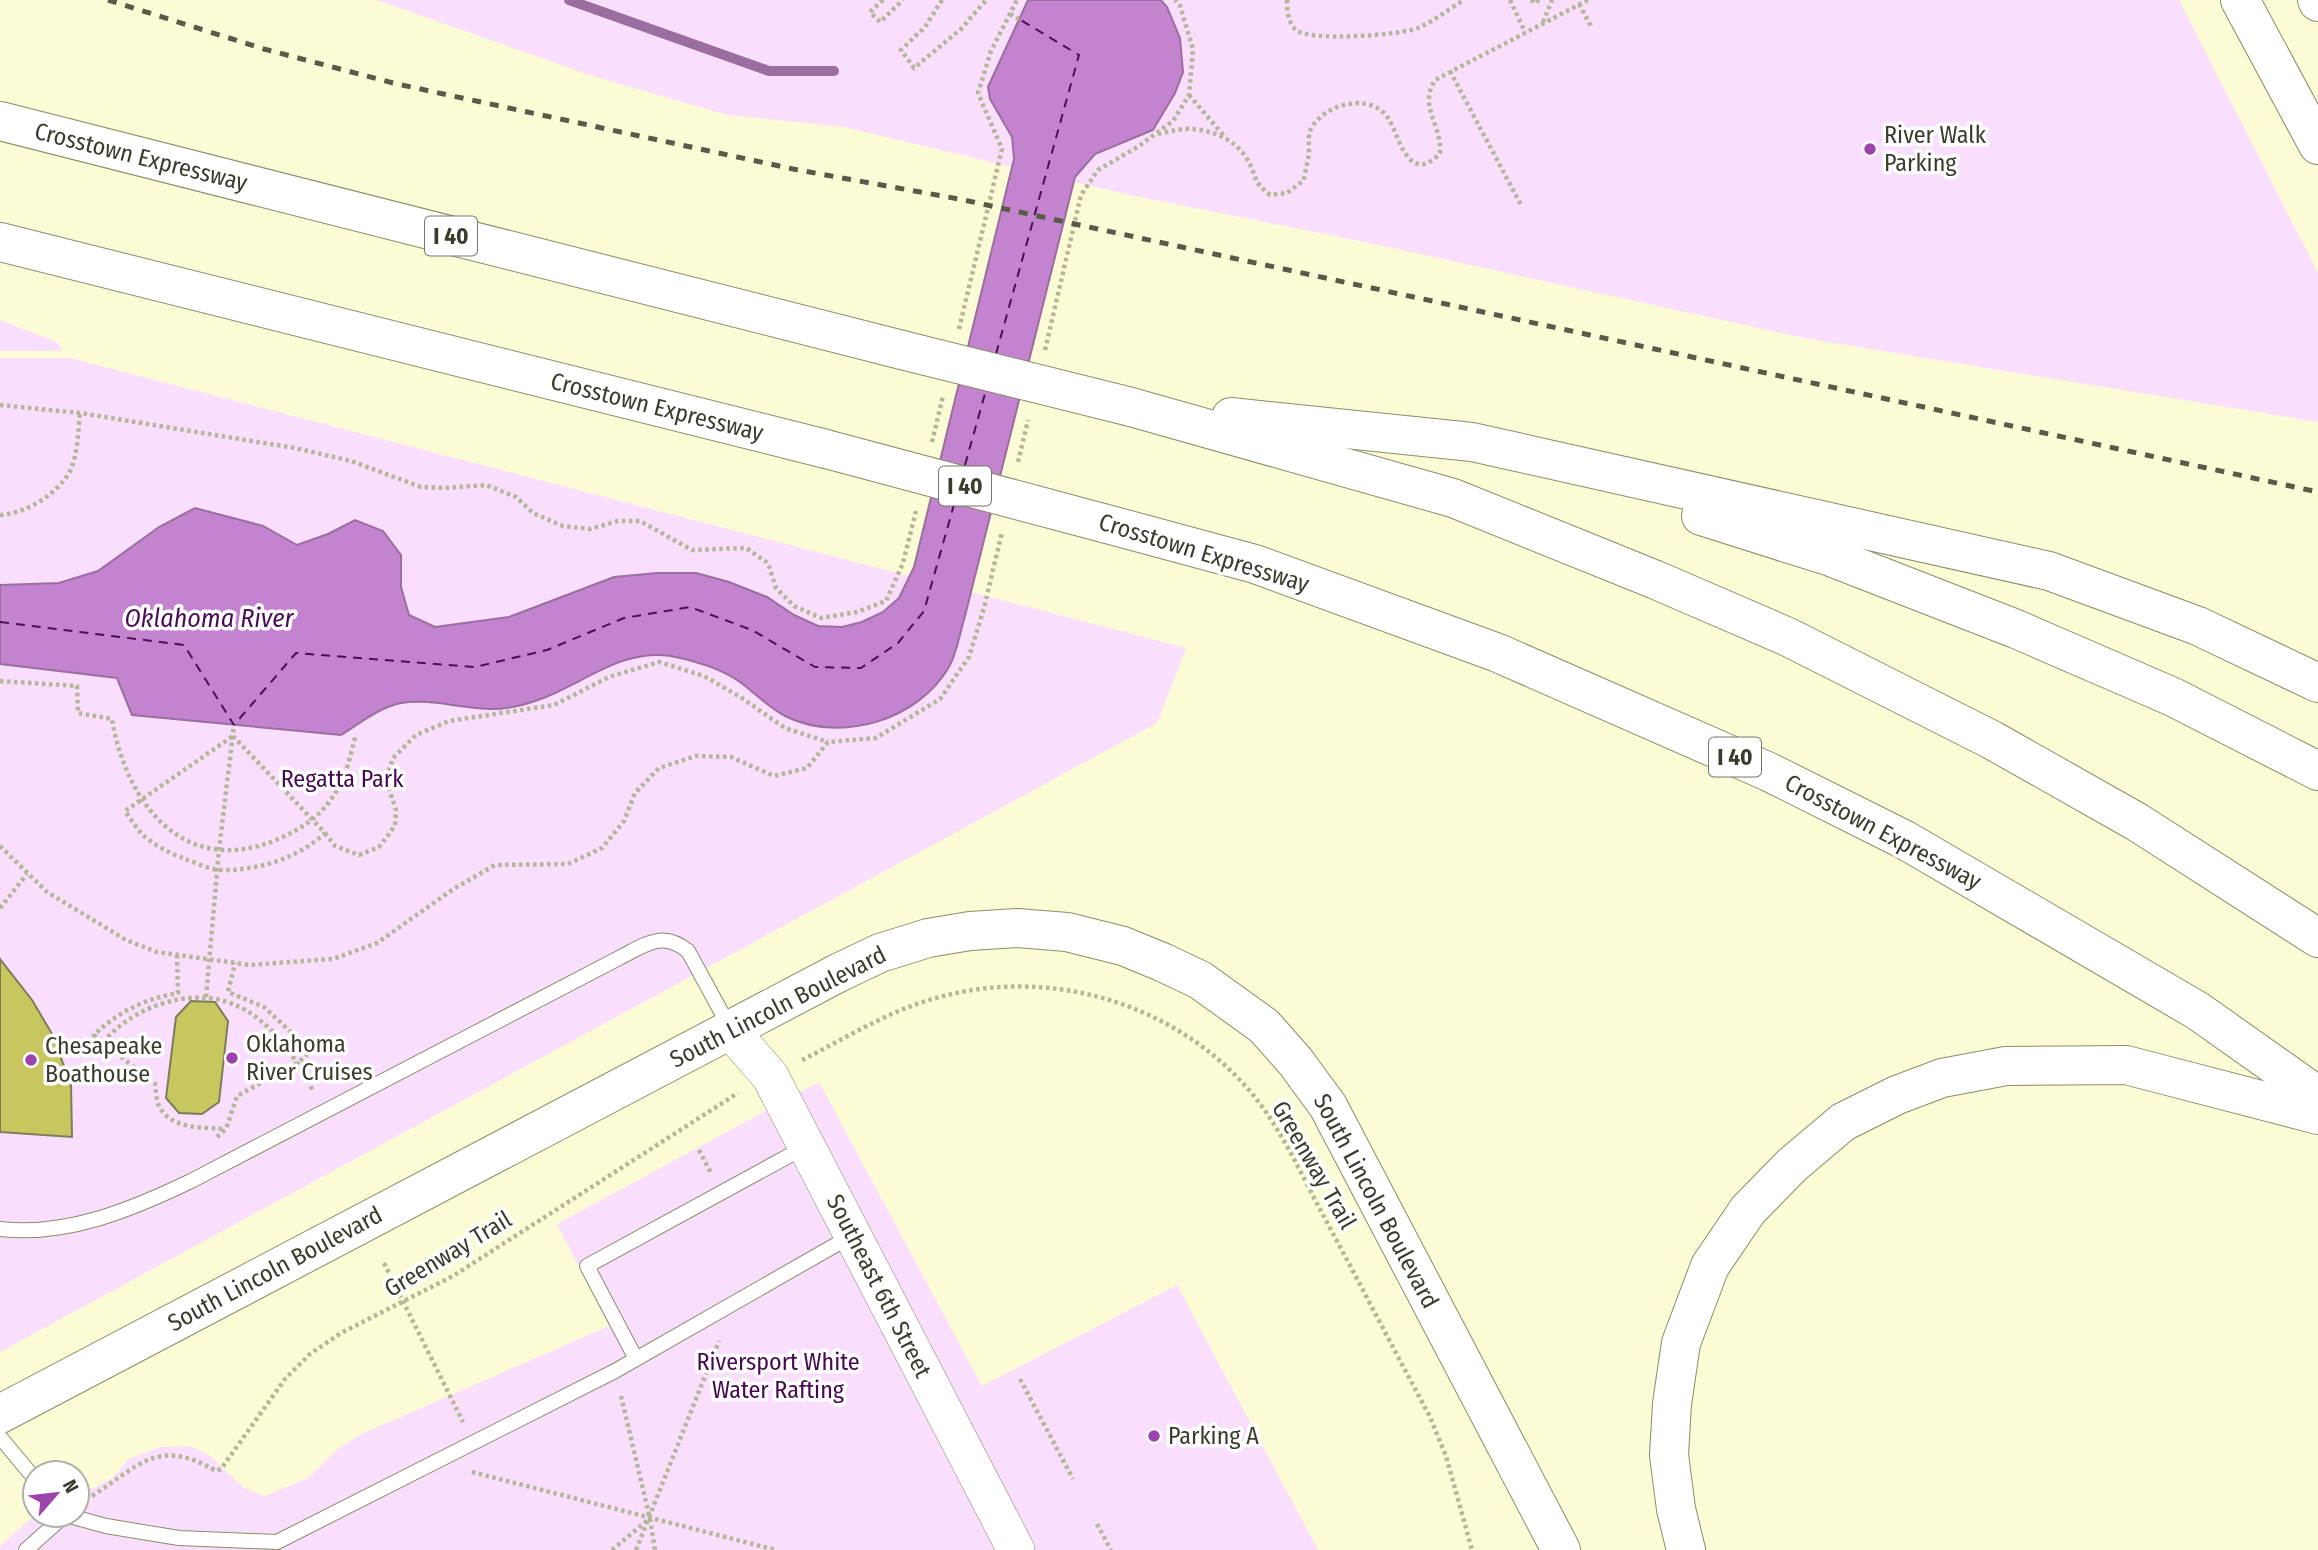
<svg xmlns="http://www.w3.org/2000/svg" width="2318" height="1550" viewBox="0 0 2318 1550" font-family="'Fira Sans Condensed',sans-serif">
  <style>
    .green { fill: #f9defd }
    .water { fill: #c383ce; stroke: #9a6e9e; stroke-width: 2 }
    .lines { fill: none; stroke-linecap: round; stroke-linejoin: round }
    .stream { stroke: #9a6e9e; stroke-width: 10 }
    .ferry { stroke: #4a0f55; stroke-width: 2; stroke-dasharray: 9 7; stroke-linecap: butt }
    .building { fill: #c8c75f; stroke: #7c7c5a; stroke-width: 2 }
    .service-casing { stroke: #8b8c69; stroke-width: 16 }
    .tertiary-casing { stroke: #8b8c69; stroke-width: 38 }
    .secondary-casing { stroke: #8b8c69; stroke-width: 40 }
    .primary-casing { stroke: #8b8c69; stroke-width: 40 }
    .motorway-casing { stroke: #8b8c69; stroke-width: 40 }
    .path { stroke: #b5b698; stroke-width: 4.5; stroke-dasharray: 3.5 3.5; stroke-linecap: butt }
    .service { stroke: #fff; stroke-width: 14 }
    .tertiary { stroke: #fff; stroke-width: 37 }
    .secondary { stroke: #fff; stroke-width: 38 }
    .primary { stroke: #fff; stroke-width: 38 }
    .motorway { stroke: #fff; stroke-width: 38 }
    .rail { stroke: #595a47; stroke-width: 5; stroke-dasharray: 9 9; stroke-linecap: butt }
    .motorway-bridge-casing { stroke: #8b8c69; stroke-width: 40; stroke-linecap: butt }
    .motorway-bridge { stroke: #fff; stroke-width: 38 }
    .poi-dot { fill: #9d43ae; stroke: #fff; stroke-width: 2.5 }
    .labels { text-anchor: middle; stroke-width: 7; stroke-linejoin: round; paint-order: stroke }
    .shield { fill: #fff; stroke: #76766c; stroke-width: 2 }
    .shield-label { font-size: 23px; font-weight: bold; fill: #3b3c2d }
    .poi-label { font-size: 24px; fill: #3b3c2d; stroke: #fff; text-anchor: start }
    .street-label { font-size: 24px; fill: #3b3c2d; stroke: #fff }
    .park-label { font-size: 24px; fill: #450950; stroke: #fff }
    .water-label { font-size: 26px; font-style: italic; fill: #4a0f55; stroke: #fff }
  </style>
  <rect width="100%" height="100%" fill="#fbfcd5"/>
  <g class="green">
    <polygon points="377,0 2179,0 2318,273 2318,422 1809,339 1374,244 1125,194 844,127 727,115 589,75"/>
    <polygon points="0,320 57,342 63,351 0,351"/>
    <polygon points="0,358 70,358 1186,648 1157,723 0,1352"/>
    <polygon points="819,1082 982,1386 1177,1285 1318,1550 0,1550 0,1546 35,1515 77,1515 77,1489 94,1488 112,1478 129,1459 161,1447 190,1446 209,1455 244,1488 265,1496 308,1478 340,1447 364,1433 609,1326 557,1224"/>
  </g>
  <path class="water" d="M1028 0H1161L1167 7 1180 38 1183 72 1175 93 1153 130 1095 154 1075 177 965 616C960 632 957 653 949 667 918 720 842 743 787 717 769 708 756 694 740 682 722 669 693 660 671 656 621 648 582 685 538 700 524 705 505 709 491 709 460 709 432 698 401 703 382 706 357 725 341 735L132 715 117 678 0 664V585L59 583 98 571 159 527 195 508 263 526 297 545 328 534 355 520 383 531 401 555V587L409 615 435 627 509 617 614 577 657 573H696L729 582 767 597 794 615 818 626 842 627 862 622 883 612 899 598 914 567 1014 159 1012 137 990 99 988 87Z"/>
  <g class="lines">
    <polyline class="stream" points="569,0 769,71 834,71"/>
    <g class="ferry">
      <polyline points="996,354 1079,55 1019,19"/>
      <polyline points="965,465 986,390"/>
      <polyline points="0,622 184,645 234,725 296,653 475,667 547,650 624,618 690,607 752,630 815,667 861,668 898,643 924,611 955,501"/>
    </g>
  </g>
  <g class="building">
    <polygon points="0,959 32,1000 52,1034 71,1085 72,1137 0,1132"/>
    <polygon points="191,1001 215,1002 228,1021 219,1102 202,1114 179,1113 166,1098 176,1017"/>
  </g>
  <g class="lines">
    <g class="service-casing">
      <g id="service">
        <path d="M0 1229C66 1237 133 1209 191 1181L619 958C645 945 662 930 688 951L730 1028"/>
        <polyline points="636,1359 587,1266 805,1147"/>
        <polyline points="0,1437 35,1479"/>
        <polyline points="66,1515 106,1526 179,1538 277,1542 615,1371 853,1235"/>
        <polyline points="26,1550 65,1515"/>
      </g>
    </g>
    <g class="tertiary-casing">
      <polyline id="tertiary" points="730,1030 770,1076 1016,1550"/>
    </g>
    <g class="secondary-casing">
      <polyline id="secondary" points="0,1414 838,973 880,953 928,938 970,931 1017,928 1067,932 1123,946 1162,962 1200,980 1264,1026 1295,1061 1328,1106 1561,1550"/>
    </g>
    <g class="primary-casing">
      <g id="primary">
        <polyline points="2240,0 2318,145"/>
        <polyline points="2317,0 2318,2"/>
      </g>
    </g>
    <g class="motorway-casing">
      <g id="motorway">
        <polyline points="0,121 902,350"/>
        <polyline points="0,242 826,449"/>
        <polyline points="1131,407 1453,498 1656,580 1788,637 1992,740 2137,822 2318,938"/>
        <polyline points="1231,417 1472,442 2049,571 2198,626 2318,683"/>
        <polyline points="1701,516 1831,557 2016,629 2173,697 2318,771"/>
        <polyline points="1103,523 1255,564 1498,653 1769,772 1905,840 2198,1011 2318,1096"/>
        <polyline points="1686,1550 1676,1509 1669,1455 1672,1404 1681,1343 1710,1266 1748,1210 1792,1165 1843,1122 1897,1095 1942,1078 2006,1066 2126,1065 2318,1115"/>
      </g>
    </g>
    <g class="path">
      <polyline points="883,0 870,12 880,22 903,0"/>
      <polyline points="942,0 925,27 901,50 914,68 961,29 986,0"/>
      <path d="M1287 0C1287 10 1288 23 1296 30 1309 42 1401 35 1418 28 1434 21 1449 9 1464 0"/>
      <polyline points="1510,0 1525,32"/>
      <polyline points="1531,0 1537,3 1538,0"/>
      <polyline points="1579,4 1592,28"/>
      <polyline points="1010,14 1019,19"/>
      <polyline points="1543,22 1552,0"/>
      <polyline points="1450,71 1521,205"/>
      <polyline points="1189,95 1225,137"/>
      <path d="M1158 134C1169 132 1181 128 1191 129 1213 130 1236 140 1247 159 1258 177 1250 179 1270 195L1287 193 1304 180C1305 171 1308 162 1309 153 1309 147 1308 137 1310 131 1322 104 1370 91 1388 118 1396 130 1400 151 1412 161 1422 169 1433 161 1440 153 1442 124 1418 107 1435 80L1588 0"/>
      <polyline points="959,329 1002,149 978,93 991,51 1017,0"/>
      <polyline points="1045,350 1081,195 1098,170 1139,146 1173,121 1189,95 1193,49 1180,6 1175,0"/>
      <polyline points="0,405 80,413 295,448 351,461 421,487 446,488 486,485 516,497 533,513 563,526 590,529 618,521 640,521 692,550 746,548 768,563 776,588 794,606 821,618 857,612 886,601 903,563 916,511"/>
      <polyline points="932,442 943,396"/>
      <polyline points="1018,462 1028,420"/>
      <path d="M0 515C26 513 55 496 69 473 78 456 78 432 80 413"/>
      <path d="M0 681 77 686 78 713 112 719C126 803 183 878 276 840 302 829 323 815 337 790 347 773 351 753 356 734"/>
      <path d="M233 736 325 833C297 859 257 871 219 870 208 869 194 862 183 858 169 853 152 844 141 833 135 826 130 818 125 811Z"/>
      <polyline points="325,833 335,846 359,855 379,847 395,826 396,810 386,780 393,758 416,735 449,721 554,705 609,677 659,662 704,676 742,698 785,728 828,742"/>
      <polyline points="0,846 47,892 126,940 157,952 250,965 333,959 377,943 455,888 495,865 568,864 602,848 624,821 635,793 659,768 696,756 731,757 774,776 807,768 828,742 876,738 940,699 969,657 984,608 1002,532"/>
      <polyline points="0,908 27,874"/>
      <path d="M177 955 178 993C145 999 119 1011 94 1035L155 1084C156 1091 156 1100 159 1106 171 1130 203 1127 225 1129"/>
      <polyline points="206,997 219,850 234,725"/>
      <path d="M103 1042C119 1024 139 1011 161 1004 236 979 282 1030 313 1091"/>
      <path d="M802 1060C846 1038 888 1011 936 998 1048 966 1173 1002 1249 1090 1280 1126 1300 1172 1322 1213 1358 1280 1393 1348 1429 1415L1446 1456 1472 1550"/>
      <polyline points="217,1137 226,1129 237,1096 299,1062 311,1051 264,1007 228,992 235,963"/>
      <polyline points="699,1150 711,1173"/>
      <polyline points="384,1263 463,1422"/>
      <polyline points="1020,1379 1073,1479"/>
      <polyline points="621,1396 650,1519 655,1550"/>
      <polyline points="472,1472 776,1550"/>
      <path d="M92 1496C140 1465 158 1437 216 1471L221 1469 285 1379 310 1354 341 1333 453 1276 738 1093"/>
      <polyline points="1097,1524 1111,1550"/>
      <polyline points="612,1550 649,1519"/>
      <polyline points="636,1550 719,1341"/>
    </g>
    <use href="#service" class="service"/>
    <use href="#tertiary" class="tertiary"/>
    <use href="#secondary" class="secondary"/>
    <use href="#primary" class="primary"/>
    <use href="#motorway" class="motorway"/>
    <polyline class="rail" points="108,0 264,49 397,84 798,170 959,199 2318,492"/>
    <g class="motorway-bridge-casing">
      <g id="motorway-bridge">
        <polyline points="902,350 1131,407"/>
        <polyline points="826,449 1103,523"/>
      </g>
    </g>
    <use href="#motorway-bridge" class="motorway-bridge"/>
  </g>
  <g class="poi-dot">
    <circle cx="1870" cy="149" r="7"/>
    <circle cx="232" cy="1058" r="7"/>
    <circle cx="31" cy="1060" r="7"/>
    <circle cx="1154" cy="1436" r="7"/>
  </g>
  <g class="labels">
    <g class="shield">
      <rect x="425" y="216.5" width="52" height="39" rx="5"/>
      <rect x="939" y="466.5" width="52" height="39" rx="5"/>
      <rect x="1709" y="737.5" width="52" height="39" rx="5"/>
    </g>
    <g class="shield-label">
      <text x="451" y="244">I 40</text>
      <text x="965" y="494">I 40</text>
      <text x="1735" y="765">I 40</text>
    </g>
    <g class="poi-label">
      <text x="1884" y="143">River Walk<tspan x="1884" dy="28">Parking</tspan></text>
      <text x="246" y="1052">Oklahoma<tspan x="246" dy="28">River Cruises</tspan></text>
      <text x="45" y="1054">Chesapeake<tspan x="45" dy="28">Boathouse</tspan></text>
      <text x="1168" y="1444">Parking A</text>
    </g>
    <g class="street-label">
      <text transform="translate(141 157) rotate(14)" y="8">Crosstown Expressway</text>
      <text transform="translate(657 407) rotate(14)" y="8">Crosstown Expressway</text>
      <text transform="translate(1204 553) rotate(17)" y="8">Crosstown Expressway</text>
      <text transform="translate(1883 832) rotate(28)" y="8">Crosstown Expressway</text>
      <text transform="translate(778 1007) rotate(-27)" y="8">South Lincoln Boulevard</text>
      <text transform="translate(1314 1165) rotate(60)" y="8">Greenway Trail</text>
      <text transform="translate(1376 1201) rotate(62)" y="8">South Lincoln Boulevard</text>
      <text transform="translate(448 1254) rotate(-31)" y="8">Greenway Trail</text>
      <text transform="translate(275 1269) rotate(-28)" y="8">South Lincoln Boulevard</text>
      <text transform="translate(879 1286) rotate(63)" y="8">Southeast 6th Street</text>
    </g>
    <g class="park-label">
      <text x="342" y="787">Regatta Park</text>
      <text x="778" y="1370">Riversport White<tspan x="778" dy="28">Water Rafting</tspan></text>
    </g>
    <g class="water-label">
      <text x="209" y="627">Oklahoma River</text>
    </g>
  </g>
  <g transform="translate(56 1494) rotate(62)"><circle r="33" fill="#ffffff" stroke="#b1b1ab" stroke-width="2"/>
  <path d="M0-5L12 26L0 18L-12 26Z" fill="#9d43ae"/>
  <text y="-10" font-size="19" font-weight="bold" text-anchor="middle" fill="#3b3c2d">N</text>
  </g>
</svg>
